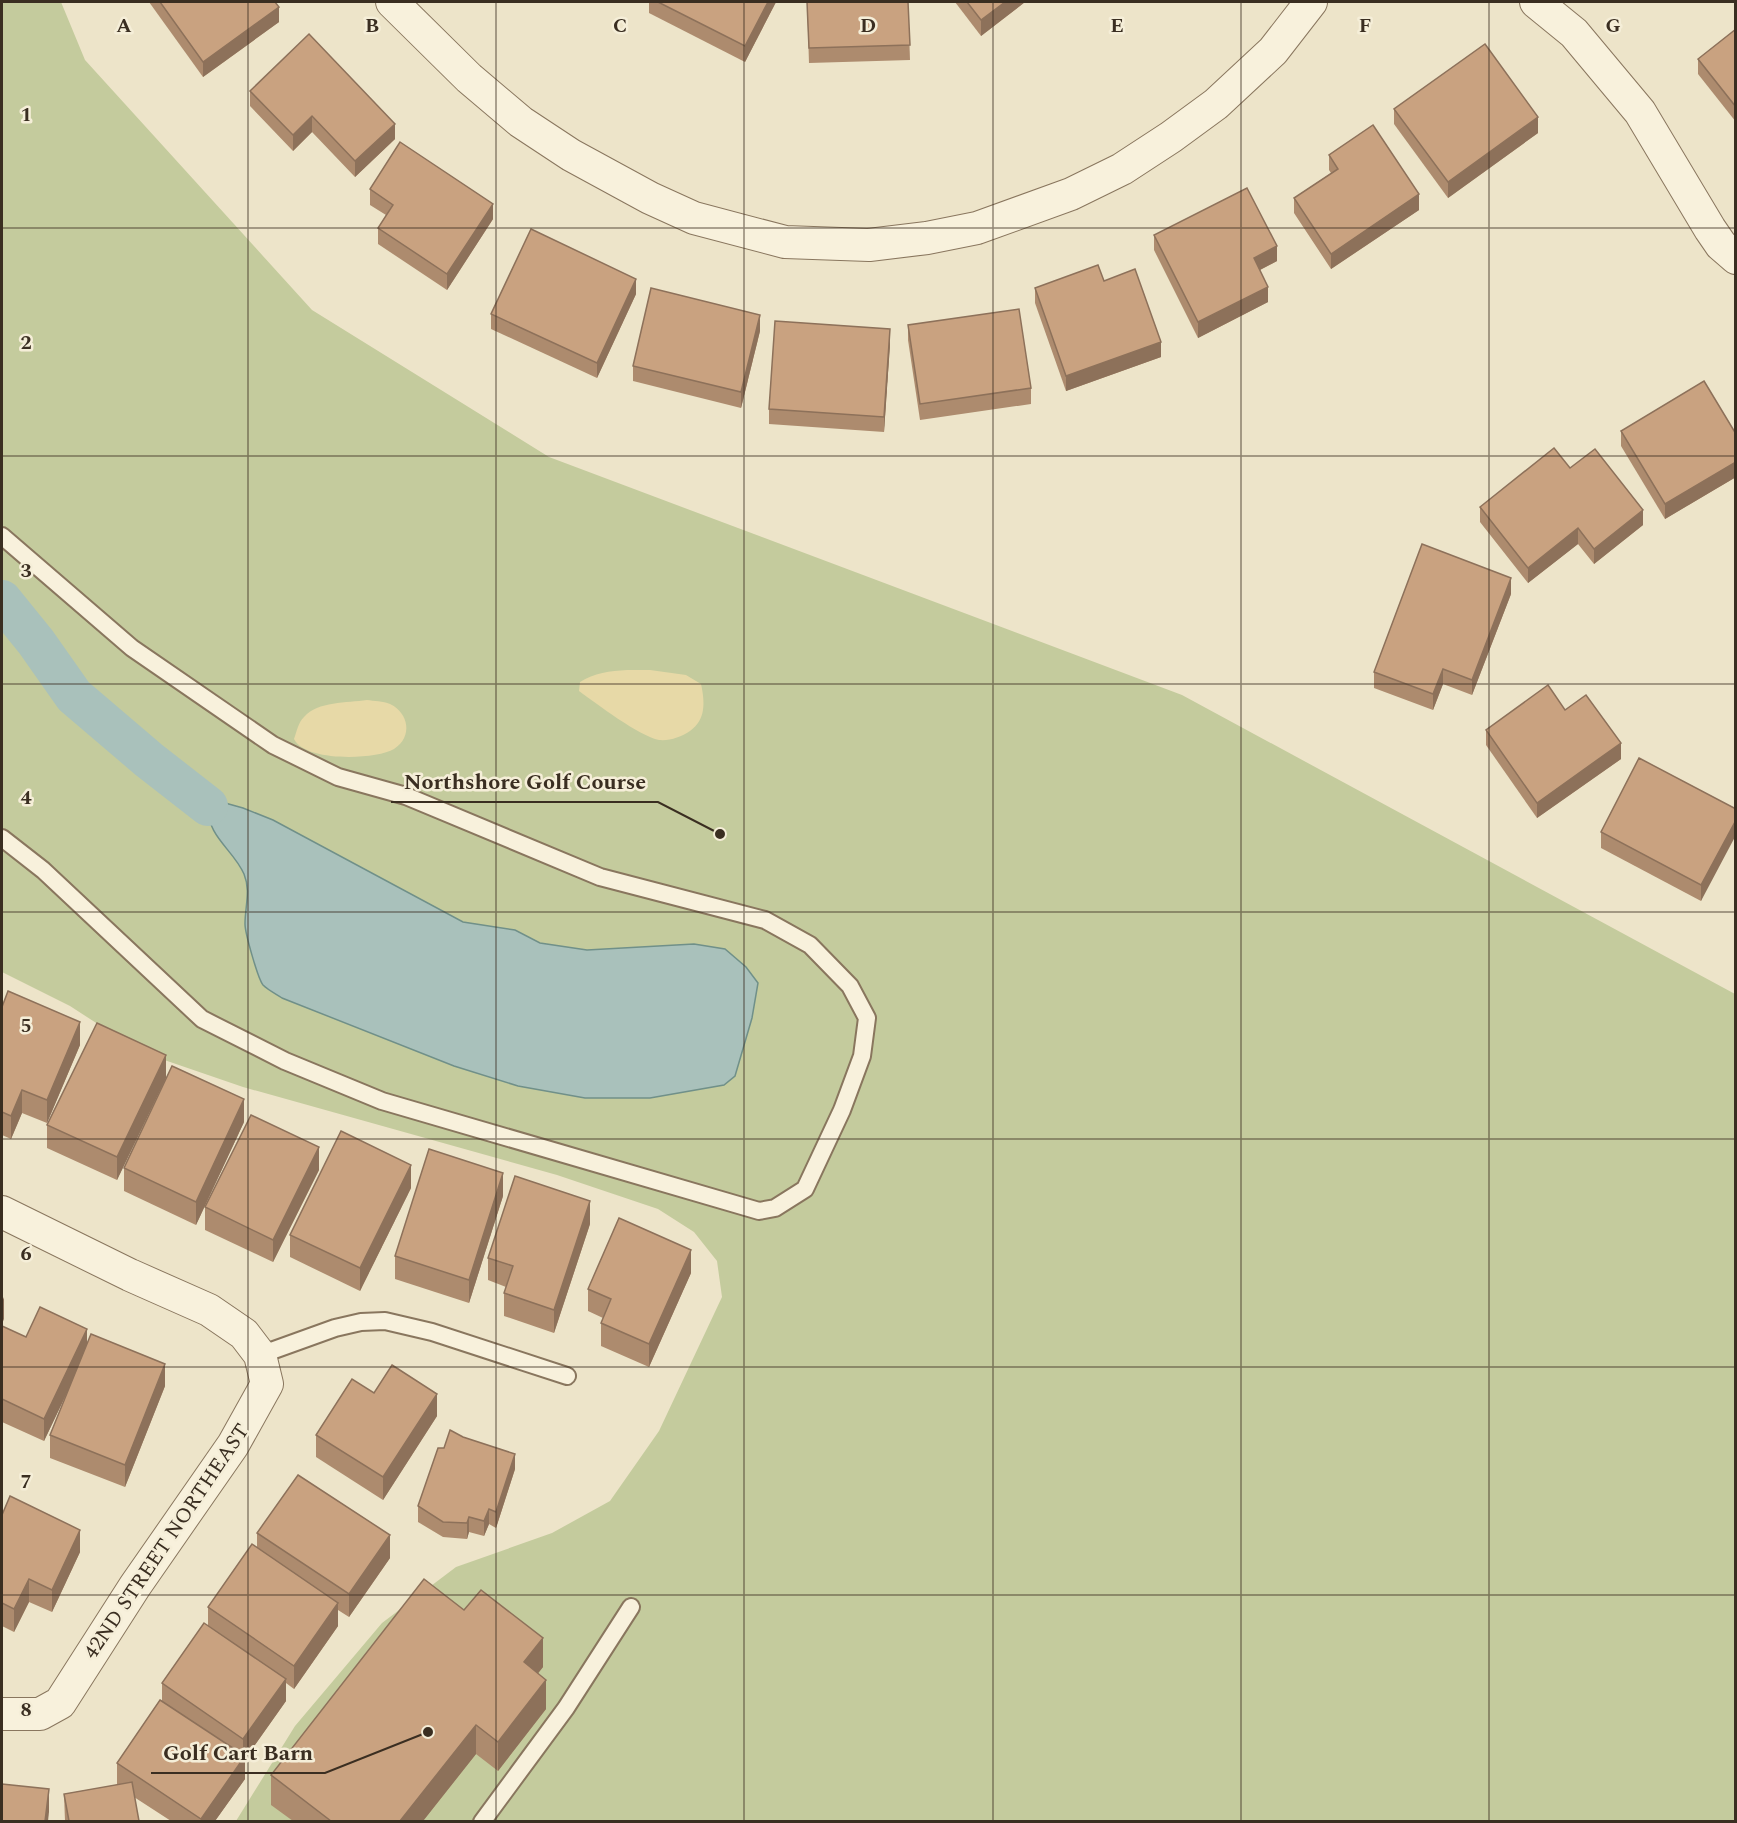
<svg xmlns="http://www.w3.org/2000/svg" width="1737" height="1823" viewBox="0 0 1737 1823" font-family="Spectral,serif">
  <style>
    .green { fill: #c4cb9d }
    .sand { fill: #e7d9a7 }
    .water { fill: #a9c1bb; stroke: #709089; stroke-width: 1.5 }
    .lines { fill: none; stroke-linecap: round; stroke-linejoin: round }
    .canal { stroke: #a9c1bb; stroke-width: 40 }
    .service-casing { stroke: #89765e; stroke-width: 20 }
    .minor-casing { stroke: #89765e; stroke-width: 34 }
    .service { stroke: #f8f1dc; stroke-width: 16 }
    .minor { stroke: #f8f1dc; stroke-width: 32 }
    .wall { fill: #ad8b6e }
    .shaded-wall { fill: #8d715a }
    .building { fill: #c9a280; stroke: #8d715a; stroke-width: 1.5 }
    .grid { fill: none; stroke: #3a2e21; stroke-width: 1.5; stroke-opacity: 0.55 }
    .labels { text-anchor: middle; stroke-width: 5; stroke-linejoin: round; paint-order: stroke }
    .street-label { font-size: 21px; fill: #3a2e21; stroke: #f5eed8 }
    .grid-label { font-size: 20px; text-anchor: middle; font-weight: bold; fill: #3a2e21; stroke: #f5eed8; stroke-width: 5; stroke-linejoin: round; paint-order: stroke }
    .leader { fill: none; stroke: #3a2e21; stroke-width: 2 }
    .callout-dot { fill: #3a2e21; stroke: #f5eed8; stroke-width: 2 }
    .callout-label { font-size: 22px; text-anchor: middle; font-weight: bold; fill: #3a2e21; stroke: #f5eed8; stroke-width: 5; stroke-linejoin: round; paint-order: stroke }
  </style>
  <rect width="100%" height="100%" fill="#ede4c9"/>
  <polygon class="green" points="2,2 61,2 85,60 312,310 549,457 1182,695 1735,994 1735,1821 236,1821 295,1726 382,1623 456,1567 552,1533 610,1501 659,1431 722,1297 717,1261 694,1232 658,1209 557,1175 243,1087 141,1052 70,1006 2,972"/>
  <g class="sand">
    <path d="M627 670H650L686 675 701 684C705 702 706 720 690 731 681 737 670 741 659 740 639 736 597 704 579 691L580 682C594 673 610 671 627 670Z"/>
    <path d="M367 700C374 701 383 701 390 704 409 713 413 737 394 749 375 760 305 762 294 739 297 731 298 723 304 717 318 701 347 703 367 700Z"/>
  </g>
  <path class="water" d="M218 801 243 808 273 820 463 922 515 930 540 943 587 950 694 944 725 949 746 967 758 983 752 1018 735 1076 724 1085 650 1098H585L518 1086 454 1066 282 998C276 994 268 990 263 985 258 979 245 933 245 924 245 906 251 891 244 874 233 849 207 837 208 806Z"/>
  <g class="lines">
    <polyline class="canal" points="2,600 36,642 74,696 149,760 208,806"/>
    <g class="service-casing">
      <g id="service">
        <polyline points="2,536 132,648 273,745 338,777 406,796 600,877 765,920 810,945 850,986 867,1018 862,1056 842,1110 805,1189 775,1208 759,1211 382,1101 285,1061 202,1019 43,870 2,838"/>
        <polyline points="260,1355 335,1328 361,1322 385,1321 432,1332 567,1376"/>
        <polyline points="482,1822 566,1708 631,1607"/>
      </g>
    </g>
    <g class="minor-casing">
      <g id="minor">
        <polyline points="392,2 469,78 521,122 571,155 650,198 694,218 785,242 869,245 927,238 977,228 1071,194 1122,169 1171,137 1216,104 1273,51 1311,2"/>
        <polyline points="1536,2 1574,33 1640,112 1710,229 1721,245 1736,258"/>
        <polyline points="2,1212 130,1275 209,1310 244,1334 260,1355 267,1384 233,1445 135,1586 60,1703 40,1714 2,1714"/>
      </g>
    </g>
    <use href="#service" class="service"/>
    <use href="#minor" class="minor"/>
  </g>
  <g class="wall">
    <polygon points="149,2 275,2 279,22 203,77"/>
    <polygon points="649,2 776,2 745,62 649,13"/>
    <polygon points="807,2 908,2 910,60 809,63"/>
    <polygon points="955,2 1025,2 981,36"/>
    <polygon points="1736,29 1736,122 1698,74 1698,59"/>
    <polygon points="250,91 395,139 355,177 312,132 293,151 250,106"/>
    <polygon points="1394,109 1538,133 1448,198 1394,124"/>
    <polygon points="1329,155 1419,210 1331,269 1294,213 1294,198 1331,173 1329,170"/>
    <polygon points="370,189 493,219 447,290 378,244 378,228 386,215 370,205"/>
    <polygon points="1154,235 1277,261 1260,270 1268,302 1198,338 1154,250"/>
    <polygon points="1104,281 1161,357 1066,391 1035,303 1035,288"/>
    <polygon points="636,294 597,378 491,329 491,314"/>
    <polygon points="908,325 1031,388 1031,404 920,420 908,340"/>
    <polygon points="760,331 741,408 633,381 633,366"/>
    <polygon points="890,344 884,432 769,424 769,409"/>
    <polygon points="1621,431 1736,434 1736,477 1665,519 1621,446"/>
    <polygon points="1570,468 1643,525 1594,564 1578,544 1528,583 1480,522 1480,507"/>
    <polygon points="1511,594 1472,695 1443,684 1433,710 1374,688 1374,672"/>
    <polygon points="1565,710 1621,759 1537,818 1486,745 1486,730"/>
    <polygon points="1736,809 1701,901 1601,848 1601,832"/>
    <polygon points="2,984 3,1003 80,1045 47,1123 22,1113 11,1139 2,1135"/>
    <polygon points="166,1078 117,1180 47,1148 47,1125"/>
    <polygon points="244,1122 196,1225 124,1191 124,1168"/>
    <polygon points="319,1170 273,1262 205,1230 205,1207"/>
    <polygon points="411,1188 360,1291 290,1257 290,1235"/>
    <polygon points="503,1196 469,1303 395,1279 395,1256"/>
    <polygon points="590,1224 554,1333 504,1316 504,1293 506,1287 488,1280 488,1258"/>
    <polygon points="691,1273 649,1367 601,1346 601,1323 603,1318 588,1311 588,1289"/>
    <polygon points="2,1328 26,1337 87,1345 165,1386 125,1487 50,1458 50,1435 70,1386 44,1441 2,1422"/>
    <polygon points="374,1393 437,1416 383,1500 316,1457 316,1435"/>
    <polygon points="515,1469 496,1528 489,1524 484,1536 469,1532 467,1539 443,1537 418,1522 418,1506"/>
    <polygon points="2,1515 80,1552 52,1612 29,1602 14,1632 2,1626"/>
    <polygon points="257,1533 390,1558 349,1617 338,1610 338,1626 294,1689 286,1683 286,1701 245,1759 245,1779 215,1821 171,1821 134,1797 139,1821 65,1821 64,1794 117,1785 117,1763 162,1702 162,1683 208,1625 208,1607 257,1547"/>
    <polygon points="464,1610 543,1667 538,1673 546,1709 498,1771 476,1754 423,1821 293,1821 271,1805 271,1775"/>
  </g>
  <g class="shaded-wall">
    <polygon points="768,2 776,2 745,62 745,46"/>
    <polygon points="1005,2 1025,2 981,36 981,20"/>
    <polygon points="279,7 279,22 203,77 203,62"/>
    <polygon points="312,116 312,132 293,151 293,135"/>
    <polygon points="1538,117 1538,133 1448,198 1448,182"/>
    <polygon points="395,124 395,139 355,177 355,161"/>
    <polygon points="1419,194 1419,210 1331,269 1331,254"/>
    <polygon points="493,204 493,219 447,290 447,274"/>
    <polygon points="1277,246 1277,261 1254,273 1254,258"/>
    <polygon points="636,279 636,294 597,378 597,363"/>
    <polygon points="1268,287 1268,302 1198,338 1198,322"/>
    <polygon points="760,315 760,331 741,408 741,392"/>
    <polygon points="890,329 890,344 884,432 884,417"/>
    <polygon points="1161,342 1161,357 1066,391 1066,376"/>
    <polygon points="1736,462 1736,477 1665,519 1665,504"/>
    <polygon points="1643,510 1643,525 1594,564 1594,549"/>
    <polygon points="1578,528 1578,544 1528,583 1528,568"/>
    <polygon points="1511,578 1511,594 1472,695 1472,680"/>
    <polygon points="1443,669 1443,684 1433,710 1433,694"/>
    <polygon points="1621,743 1621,759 1537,818 1537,803"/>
    <polygon points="1736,820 1736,835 1701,901 1701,885"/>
    <polygon points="3,985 3,1008 2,1011 2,989"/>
    <polygon points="80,1022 80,1045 47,1123 47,1100"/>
    <polygon points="166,1055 166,1078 117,1180 117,1157"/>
    <polygon points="22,1090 22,1113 11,1139 11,1116"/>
    <polygon points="244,1099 244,1122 196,1225 196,1202"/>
    <polygon points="319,1147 319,1170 273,1262 273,1240"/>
    <polygon points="411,1165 411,1188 360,1291 360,1268"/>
    <polygon points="503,1173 503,1196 469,1303 469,1280"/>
    <polygon points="590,1201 590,1224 554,1333 554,1310"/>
    <polygon points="691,1250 691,1273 649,1367 649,1344"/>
    <polygon points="4,1297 4,1319 2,1324 2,1302"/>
    <polygon points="87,1329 87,1351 44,1441 44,1419"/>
    <polygon points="165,1364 165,1386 125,1487 125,1465"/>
    <polygon points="437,1394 437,1416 383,1500 383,1477"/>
    <polygon points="515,1454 515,1469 496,1528 496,1512"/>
    <polygon points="489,1509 489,1524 484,1536 484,1521"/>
    <polygon points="469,1517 469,1532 467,1539 467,1523"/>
    <polygon points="80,1530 80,1552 52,1612 52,1590"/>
    <polygon points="390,1535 390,1558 349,1617 349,1594"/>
    <polygon points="29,1579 29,1602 14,1632 14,1609"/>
    <polygon points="338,1603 338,1626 294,1689 294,1666"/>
    <polygon points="543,1638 543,1667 524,1691 524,1662"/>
    <polygon points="286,1679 286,1701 245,1759 245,1779 215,1821 201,1821 201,1819 243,1759 243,1739"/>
    <polygon points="546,1680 546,1709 498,1771 498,1742"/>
    <polygon points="476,1725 476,1754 423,1821 400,1821"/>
    <polygon points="49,1789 49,1812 48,1821 45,1821"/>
  </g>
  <g class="building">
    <polygon points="160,2 275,2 279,7 203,62"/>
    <polygon points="658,2 768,2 745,46"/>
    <polygon points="807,2 908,2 910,45 809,48"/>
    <polygon points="967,2 1005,2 981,20"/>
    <polygon points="1736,29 1736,107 1698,59"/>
    <polygon points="309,34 395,124 355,161 312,116 293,135 250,91"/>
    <polygon points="1485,44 1538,117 1448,182 1394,109"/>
    <polygon points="1373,125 1419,194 1331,254 1294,198 1338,169 1329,155"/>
    <polygon points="400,142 493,204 447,274 378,228 393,205 370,189"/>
    <polygon points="1247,188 1277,246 1254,258 1268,287 1198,322 1154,235"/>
    <polygon points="531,229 636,279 597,363 491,314"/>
    <polygon points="1098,265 1104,281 1135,269 1161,342 1066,376 1035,288"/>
    <polygon points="651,288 760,315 741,392 633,366"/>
    <polygon points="1019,309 1031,388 920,404 908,325"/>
    <polygon points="775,321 890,329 884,417 769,409"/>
    <polygon points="1704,381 1736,434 1736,462 1665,504 1621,431"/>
    <polygon points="1554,448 1570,468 1595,449 1643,510 1594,549 1578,528 1528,568 1480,507"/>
    <polygon points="1422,544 1511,578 1472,680 1443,669 1433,694 1374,672"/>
    <polygon points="1548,685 1565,710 1586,695 1621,743 1537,803 1486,730"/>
    <polygon points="1639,758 1736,809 1736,820 1701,885 1601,832"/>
    <polygon points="8,991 80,1022 47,1100 22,1090 11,1116 2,1112 2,1007"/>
    <polygon points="97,1023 166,1055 117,1157 47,1125"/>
    <polygon points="172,1066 244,1099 196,1202 124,1168"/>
    <polygon points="251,1115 319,1147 273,1240 205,1207"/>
    <polygon points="341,1131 411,1165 360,1268 290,1235"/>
    <polygon points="429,1149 503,1173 469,1280 395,1256"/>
    <polygon points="515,1176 590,1201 554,1310 504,1293 513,1266 488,1258"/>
    <polygon points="619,1218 691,1250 649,1344 601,1323 611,1299 588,1289"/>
    <polygon points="40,1307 87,1329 44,1419 2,1399 2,1326 26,1337"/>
    <polygon points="91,1334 165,1364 125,1465 50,1435"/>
    <polygon points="392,1365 437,1394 383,1477 316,1435 352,1379 374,1393"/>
    <polygon points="450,1430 463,1437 515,1454 496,1512 489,1509 484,1521 469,1517 467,1523 443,1522 418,1506 438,1448 444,1448"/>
    <polygon points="298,1475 390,1535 349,1594 257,1533"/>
    <polygon points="10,1496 80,1530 52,1590 29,1579 14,1609 2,1603 2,1515"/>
    <polygon points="252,1544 338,1603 294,1666 208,1607"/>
    <polygon points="424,1579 464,1610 481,1590 543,1638 524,1662 546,1680 498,1742 476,1725 400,1821 331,1821 271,1775"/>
    <polygon points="204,1623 286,1679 243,1739 162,1683"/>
    <polygon points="160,1700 245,1756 201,1819 117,1763"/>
    <polygon points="132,1782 139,1821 69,1821 64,1794"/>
    <polygon points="2,1784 49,1789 45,1821 2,1821"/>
  </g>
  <path class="grid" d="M248 2V1822M496 2V1822M744 2V1822M993 2V1822M1241 2V1822M1489 2V1822M2 228H1736M2 456H1736M2 684H1736M2 912H1736M2 1139H1736M2 1367H1736M2 1595H1736"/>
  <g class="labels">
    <g class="street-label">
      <text transform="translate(166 1541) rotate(-56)" y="7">42ND STREET NORTHEAST</text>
    </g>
  </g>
  <g class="grid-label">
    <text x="124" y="32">A</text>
    <text x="372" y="32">B</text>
    <text x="620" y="32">C</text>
    <text x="868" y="32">D</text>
    <text x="1117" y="32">E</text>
    <text x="1365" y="32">F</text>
    <text x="1613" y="32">G</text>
    <text x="26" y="121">1</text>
    <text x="26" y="349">2</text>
    <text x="26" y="577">3</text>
    <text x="26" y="804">4</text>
    <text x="26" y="1032">5</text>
    <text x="26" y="1260">6</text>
    <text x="26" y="1488">7</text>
    <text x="26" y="1716">8</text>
  </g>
  <path class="leader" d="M720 834L658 802H391M428 1732L325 1773H151"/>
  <g class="callout-dot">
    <circle cx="720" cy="834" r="6"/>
    <circle cx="428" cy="1732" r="6"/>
  </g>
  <g class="callout-label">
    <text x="525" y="789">Northshore Golf Course</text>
    <text x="238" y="1760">Golf Cart Barn</text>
  </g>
  <rect width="1737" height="1823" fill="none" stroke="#3a2e21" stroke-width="6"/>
</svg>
